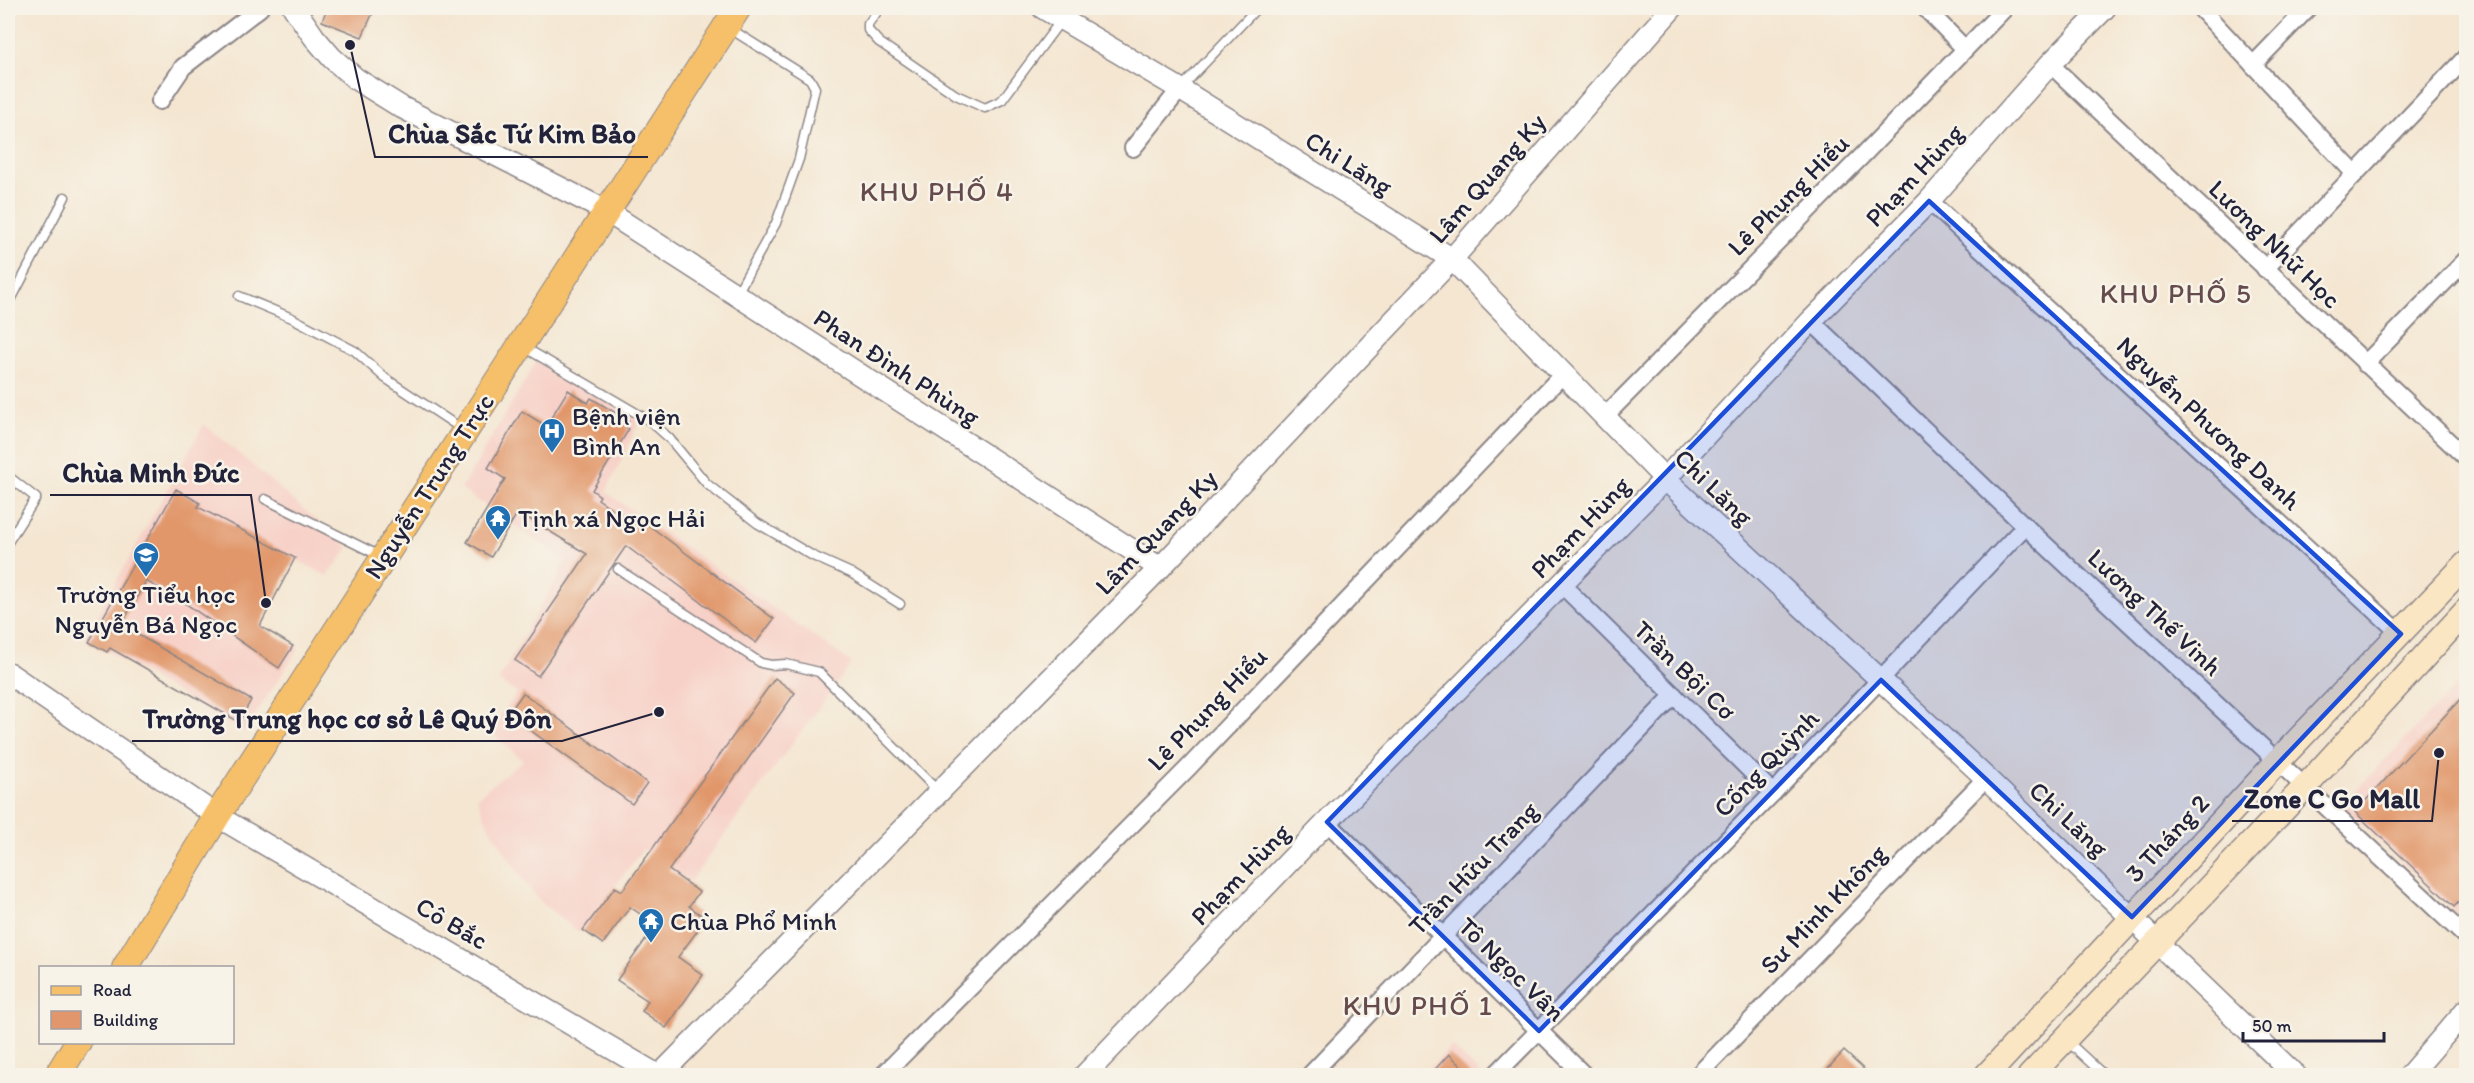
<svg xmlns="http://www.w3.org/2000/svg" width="2474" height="1083" viewBox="0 0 2474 1083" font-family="Itim,sans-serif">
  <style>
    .built { fill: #f7d1c8 }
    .building { fill: #e1976b }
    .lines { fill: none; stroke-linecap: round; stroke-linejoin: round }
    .service-casing { stroke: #8b8486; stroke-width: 11 }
    .minor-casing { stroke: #8b8486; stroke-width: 20 }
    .tertiary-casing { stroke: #8b8486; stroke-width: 24 }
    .secondary-casing { stroke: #8b8486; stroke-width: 27 }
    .primary-casing { stroke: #8b8486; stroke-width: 28 }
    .service { stroke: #fff; stroke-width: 8 }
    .minor { stroke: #fff; stroke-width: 16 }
    .tertiary { stroke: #fff; stroke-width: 21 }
    .secondary { stroke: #fbe6c4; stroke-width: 24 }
    .primary { stroke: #f6c06b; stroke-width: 26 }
    .marked { fill: #1d4ed8; fill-opacity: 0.2; stroke: #1d4ed8; stroke-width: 4.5; stroke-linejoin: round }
    .labels { text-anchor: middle; stroke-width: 5; stroke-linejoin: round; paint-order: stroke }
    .street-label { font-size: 26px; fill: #22223b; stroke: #f7f3e8 }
    .poi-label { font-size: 26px; fill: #22223b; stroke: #f7f3e8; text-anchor: start }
    .quarter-label { font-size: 28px; letter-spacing: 1.5px; fill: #654b4c; stroke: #f7f3e8 }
    .leader { fill: none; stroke: #22223b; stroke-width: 2 }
    .callout-dot { fill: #22223b; stroke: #f7f3e8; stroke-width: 2 }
    .callout-label { font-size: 27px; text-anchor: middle; font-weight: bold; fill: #22223b; stroke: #f7f3e8; stroke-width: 5; stroke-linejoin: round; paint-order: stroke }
  </style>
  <rect width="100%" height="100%" fill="#f7f3e8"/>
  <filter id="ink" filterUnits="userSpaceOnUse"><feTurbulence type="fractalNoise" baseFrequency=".0167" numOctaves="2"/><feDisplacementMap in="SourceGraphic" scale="12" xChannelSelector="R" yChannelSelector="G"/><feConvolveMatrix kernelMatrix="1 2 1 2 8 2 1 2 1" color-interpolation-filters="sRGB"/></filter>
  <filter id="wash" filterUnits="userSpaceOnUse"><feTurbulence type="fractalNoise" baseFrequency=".008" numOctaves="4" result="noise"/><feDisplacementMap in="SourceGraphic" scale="24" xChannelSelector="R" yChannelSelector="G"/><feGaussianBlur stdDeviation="1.35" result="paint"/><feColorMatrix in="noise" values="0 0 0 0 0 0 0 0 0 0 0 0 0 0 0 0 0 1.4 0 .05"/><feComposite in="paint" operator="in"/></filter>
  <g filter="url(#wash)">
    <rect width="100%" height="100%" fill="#f4e6d1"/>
    <g class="built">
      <polygon points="537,360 640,420 606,492 852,663 689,883 643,849 580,933 543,904 527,886 488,825 477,797 523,760 489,731 517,693 498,681 566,561 461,489"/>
      <polygon points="204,424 349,548 327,576 207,512 173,580 299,648 244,732 85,638"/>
      <polygon points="2466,676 2466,923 2342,805"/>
      <polygon points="1451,1046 1482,1075 1423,1076"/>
    </g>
    <g id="blocks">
      <g class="building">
        <polygon points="327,8 375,8 362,37 322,21"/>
        <polygon points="568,390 588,403 591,398 629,421 626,427 629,429 592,490 600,496 598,499 639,527 643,521 774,619 756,643 626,546 538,676 515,660 587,554 518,512 491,557 467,542 505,479 488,468 522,411 546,426"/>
        <polygon points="176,489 200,503 198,507 295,558 260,626 293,646 279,668 186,604 146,581 121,625 251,700 239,722 110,648 107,652 89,642"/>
        <polygon points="775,678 795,693 669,870 699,892 689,906 706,919 678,957 703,975 666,1028 642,1011 648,1001 617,980 656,925 630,907 603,944 583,930 615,887 622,891"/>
        <polygon points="523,693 647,783 632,804 508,714"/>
        <polygon points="2466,693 2466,894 2454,907 2355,812"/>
        <polygon points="1844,1051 1871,1076 1821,1076"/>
        <polygon points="1449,1054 1472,1076 1429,1076"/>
      </g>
    </g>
  </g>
  <g filter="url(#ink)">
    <use href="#blocks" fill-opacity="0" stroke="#8b8486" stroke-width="1.5"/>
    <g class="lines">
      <g class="service-casing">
        <g id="service">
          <polyline points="880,8 868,24 868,30 879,42 956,95 985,108 1002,100 1062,19"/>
          <polyline points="729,28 810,79 815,88 799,159 776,223 736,295"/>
          <polyline points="1180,89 1257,8"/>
          <polyline points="239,296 292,318 355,351 385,378 462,429"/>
          <polyline points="8,299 12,298 65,197"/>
          <polyline points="522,346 650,421 669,438 707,484 757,523 813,556 851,573 900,604"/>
          <polyline points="8,476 36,498 8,542"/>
          <polyline points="265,499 380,556"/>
          <polyline points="618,569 761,663 771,665 786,664 819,672 939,792"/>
          <polyline points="2066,1040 2105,1076"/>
        </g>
      </g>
      <g class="minor-casing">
        <g id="minor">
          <polyline points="1925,8 1965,49"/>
          <polyline points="2200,8 2355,174"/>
          <polyline points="2050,64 2466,458"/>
          <polyline points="2253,65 2308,8"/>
          <polyline points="160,101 183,67 260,8"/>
          <polyline points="1133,148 1180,89"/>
          <polyline points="1929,201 2401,634"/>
          <polyline points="2265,269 2466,57"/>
          <polyline points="1811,321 2025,526 2466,937"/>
          <polyline points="2365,364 2466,260"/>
          <polyline points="1605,416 1864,154 2005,8"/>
          <polyline points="1561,584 1773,793"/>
          <polyline points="1327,822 1585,1076"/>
          <polyline points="882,1076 1189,767 1564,373"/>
          <polyline points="1309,1076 1674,695"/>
          <polyline points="1494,1076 1773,793 2025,526"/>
          <polyline points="1697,1076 1986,778"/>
        </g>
      </g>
      <g class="tertiary-casing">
        <g id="tertiary">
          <polyline points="294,8 314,37 332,58 356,79 401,107 606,211 1160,568"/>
          <polyline points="1043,8 1180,89 1452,259 1665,479 1986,778 2296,1076"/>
          <polyline points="8,673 217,816 659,1076"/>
          <polyline points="659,1076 1160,568 1452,259 1672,8"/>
          <polyline points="1084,1076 1327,822 1665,479 1811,321 1929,201 2050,64 2105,8"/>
          <polyline points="2409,1076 2466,1010"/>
        </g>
      </g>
      <g class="secondary-casing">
        <g id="secondary">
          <polyline points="1986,1076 2278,761 2466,564"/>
          <polyline points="2030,1076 2305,787 2466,611"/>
        </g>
      </g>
      <g class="primary-casing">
        <g id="primary">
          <polyline points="125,968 217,816 738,8"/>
          <polyline points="57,1076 78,1042"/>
        </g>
      </g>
      <use href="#service" class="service"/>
      <use href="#minor" class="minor"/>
      <use href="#tertiary" class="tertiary"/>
      <use href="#secondary" class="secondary"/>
      <use href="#primary" class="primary"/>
    </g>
  </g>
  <path class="marked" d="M1929 201 2401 634 2132 917 1881 680 1539 1031 1327 822Z"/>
  <defs>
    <g id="hospital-pin" transform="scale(1.35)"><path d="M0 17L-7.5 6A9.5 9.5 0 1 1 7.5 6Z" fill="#1f6fb2" stroke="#f7f3e8"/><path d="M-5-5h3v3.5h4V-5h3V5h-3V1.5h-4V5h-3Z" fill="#fff"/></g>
    <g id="temple-pin" transform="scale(1.35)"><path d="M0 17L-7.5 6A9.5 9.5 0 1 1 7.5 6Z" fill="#1f6fb2" stroke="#f7f3e8"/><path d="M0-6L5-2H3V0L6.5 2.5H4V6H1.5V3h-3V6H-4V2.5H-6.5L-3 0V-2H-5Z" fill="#fff"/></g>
    <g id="school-pin" transform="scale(1.35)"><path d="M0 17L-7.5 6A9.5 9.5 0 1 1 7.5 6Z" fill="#1f6fb2" stroke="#f7f3e8"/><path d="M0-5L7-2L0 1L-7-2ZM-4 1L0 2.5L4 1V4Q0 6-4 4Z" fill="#fff"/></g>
  </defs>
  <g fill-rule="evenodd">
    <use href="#hospital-pin" x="552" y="431"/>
    <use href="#temple-pin" x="498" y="518"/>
    <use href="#school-pin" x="146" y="555"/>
    <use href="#temple-pin" x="651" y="921"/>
  </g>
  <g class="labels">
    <g class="street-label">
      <text transform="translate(1349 163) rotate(32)" y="9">Chi Lăng</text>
      <text transform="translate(1914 175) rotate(-47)" y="9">Phạm Hùng</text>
      <text transform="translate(1487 178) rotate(-49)" y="9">Lâm Quang Ky</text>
      <text transform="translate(1788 195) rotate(-45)" y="9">Lê Phụng Hiểu</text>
      <text transform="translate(2275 244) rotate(44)" y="9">Lương Nhữ Học</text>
      <text transform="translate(897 367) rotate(33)" y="9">Phan Đình Phùng</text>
      <text transform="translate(2209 423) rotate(43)" y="9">Nguyễn Phương Danh</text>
      <text transform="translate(429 486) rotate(-57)" y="9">Nguyễn Trung Trực</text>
      <text transform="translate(1714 487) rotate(44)" y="9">Chi Lăng</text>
      <text transform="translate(1580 527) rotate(-46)" y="9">Phạm Hùng</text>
      <text transform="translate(1156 532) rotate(-46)" y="9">Lâm Quang Ky</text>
      <text transform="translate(2155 612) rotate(43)" y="9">Lương Thế Vinh</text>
      <text transform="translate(1685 670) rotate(44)" y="9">Trần Bội Cơ</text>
      <text transform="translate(1207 709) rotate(-46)" y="9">Lê Phụng Hiểu</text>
      <text transform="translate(1766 763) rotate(-46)" y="9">Cống Quỳnh</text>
      <text transform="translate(2069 819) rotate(43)" y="9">Chi Lăng</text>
      <text transform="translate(2167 838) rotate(-47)" y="9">3 Tháng 2</text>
      <text transform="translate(1473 868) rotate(-46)" y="9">Trần Hữu Trang</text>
      <text transform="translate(1240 874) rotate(-46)" y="9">Phạm Hùng</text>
      <text transform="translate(1823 909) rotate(-46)" y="9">Sư Minh Không</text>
      <text transform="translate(452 923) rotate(30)" y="9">Cô Bắc</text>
      <text transform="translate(1512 969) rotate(44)" y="9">Tô Ngọc Vân</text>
    </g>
    <g class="poi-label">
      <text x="572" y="425">Bệnh viện<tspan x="572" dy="30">Bình An</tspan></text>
      <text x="518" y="527">Tịnh xá Ngọc Hải</text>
      <text x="146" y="603" text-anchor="middle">Trường Tiểu học<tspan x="146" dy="30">Nguyễn Bá Ngọc</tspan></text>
      <text x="670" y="930">Chùa Phổ Minh</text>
    </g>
    <g class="quarter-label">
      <text x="937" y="201">KHU PHỐ 4</text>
      <text x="2176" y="303">KHU PHỐ 5</text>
      <text x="1418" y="1015">KHU PHỐ 1</text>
    </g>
  </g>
  <path class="leader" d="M350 45L375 157H648M266 603L251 495H50M659 712L562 741H132M2439 753L2432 821H2232"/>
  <g class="callout-dot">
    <circle cx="350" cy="45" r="6"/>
    <circle cx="266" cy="603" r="6"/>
    <circle cx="659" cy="712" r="6"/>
    <circle cx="2439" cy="753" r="6"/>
  </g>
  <g class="callout-label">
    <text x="512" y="143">Chùa Sắc Tứ Kim Bảo</text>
    <text x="151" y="482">Chùa Minh Đức</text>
    <text x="347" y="728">Trường Trung học cơ sở Lê Quý Đôn</text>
    <text x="2332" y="808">Zone C Go Mall</text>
  </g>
  <rect width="2474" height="1083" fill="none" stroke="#f7f3e8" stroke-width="30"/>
  <rect x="39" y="966" width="195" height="78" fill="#f7f3e8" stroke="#a29fa3" stroke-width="1.5"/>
  <rect x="51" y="986" width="30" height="9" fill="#f6c06b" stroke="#a29fa3" stroke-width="1.5"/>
  <text x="93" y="996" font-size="18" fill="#22223b">Road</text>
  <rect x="51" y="1011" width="30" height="18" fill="#e1976b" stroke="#a29fa3" stroke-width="1.5"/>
  <text x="93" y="1026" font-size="18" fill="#22223b">Building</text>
  <path d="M2243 1032v9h141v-9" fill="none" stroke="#22223b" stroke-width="3"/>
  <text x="2252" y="1032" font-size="18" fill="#22223b" stroke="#f7f3e8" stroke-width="4.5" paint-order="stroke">50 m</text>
</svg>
